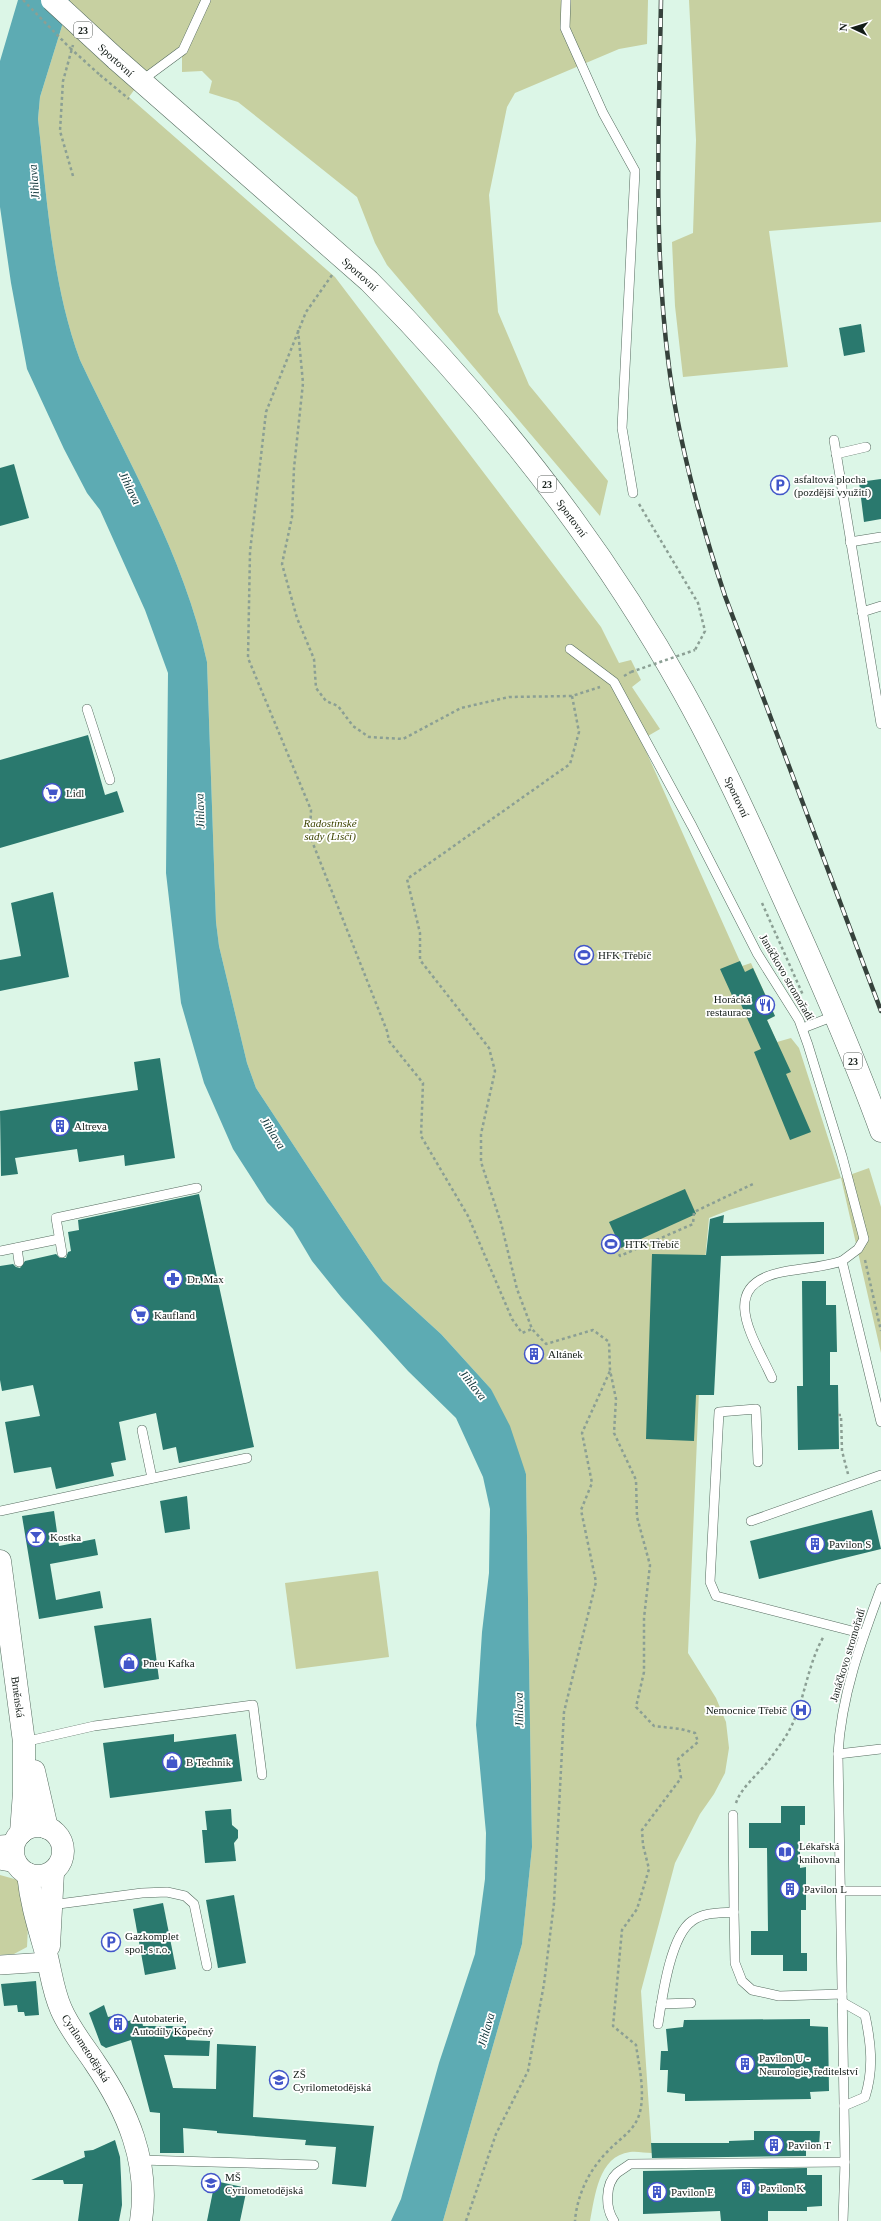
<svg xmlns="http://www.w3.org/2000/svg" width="881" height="2221" viewBox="0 0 881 2221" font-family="'Times New Roman',serif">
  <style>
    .green { fill: #c7d0a1 }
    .water { fill: #5dabb3 }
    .building { fill: #2a796e }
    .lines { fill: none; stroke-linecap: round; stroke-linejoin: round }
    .lane-casing { stroke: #556b5f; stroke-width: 10 }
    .street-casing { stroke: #556b5f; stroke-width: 20 }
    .secondary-casing { stroke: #556b5f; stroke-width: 23 }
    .primary-casing { stroke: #556b5f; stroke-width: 23 }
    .path { stroke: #8b9f94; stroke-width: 2.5; stroke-dasharray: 3 3; stroke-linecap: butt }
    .lane { stroke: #fff; stroke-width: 9 }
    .street { stroke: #fff; stroke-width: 19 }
    .secondary { stroke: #fff; stroke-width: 22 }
    .primary { stroke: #fff; stroke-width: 22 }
    .rail-casing { stroke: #36423c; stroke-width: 4.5 }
    .rail { stroke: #fff; stroke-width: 3; stroke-dasharray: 9; stroke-linecap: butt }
    .primary-bridge-casing { stroke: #556b5f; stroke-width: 23; stroke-linecap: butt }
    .path-bridge { stroke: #8b9f94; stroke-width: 2.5; stroke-dasharray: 3 3; stroke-linecap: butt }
    .primary-bridge { stroke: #fff; stroke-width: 22 }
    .labels { text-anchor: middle; stroke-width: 3.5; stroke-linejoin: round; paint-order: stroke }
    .shield { fill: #fff; stroke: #5a605d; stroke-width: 1 }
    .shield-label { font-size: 10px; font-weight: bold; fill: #131c17 }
    .street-label { font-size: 11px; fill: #131c17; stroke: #fff }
    .poi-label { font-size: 11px; fill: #131c17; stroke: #fff; text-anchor: start }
    .park-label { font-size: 11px; font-style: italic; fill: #3d4400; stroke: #fff }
    .water-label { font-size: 12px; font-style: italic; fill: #0b3236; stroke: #fff }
  </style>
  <rect width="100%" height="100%" fill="#dcf6e7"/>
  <g class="green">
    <path d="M70 0H648L647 44 619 49 515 93 507 107 489 195 498 312 529 385 608 481 600 516 387 265 375 243 357 197 238 102 209 93 212 81 202 71 182 72V50L140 82 129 97 335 277 601 627 619 663 631 660 641 680 632 687 660 729 641 740 742 966 751 963 775 1016 767 1020 777 1042 791 1038 799 1048 841 1178 869 1168 881 1207V1353L841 1178 729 1210 709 1218 704 1272 688 1653 716 1698 726 1722 729 1748 725 1773 714 1794 700 1814 675 1863 641 1991 652 2153C645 2153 637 2151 630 2152 598 2156 595 2197 590 2221H443L522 1944 532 1847 526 1474 491 1389 441 1334 383 1281 256 1088 247 1063 219 946 216 922 207 662C184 555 126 458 80 360 52 284 47 199 38 119L40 97Z"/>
    <polygon points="689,0 881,0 881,222 769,231 788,367 683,377 675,306 672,242 693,233 696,140"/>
    <polygon points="378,1571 389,1657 296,1669 285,1583"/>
    <polygon points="0,1875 18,1880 29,1905 27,1947 14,1954 0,1955"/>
  </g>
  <path class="water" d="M18 0H70L40 97 38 119C47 199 52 284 80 360 126 458 184 555 207 662L216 922 219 946 247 1063 256 1088 383 1281 441 1334 491 1389 510 1426 526 1474 532 1847 522 1944 443 2221H391L401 2199 439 2063 475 1954 485 1879 486 1833 476 1725 482 1632 489 1573 490 1509 483 1477 456 1418 408 1371 341 1297 312 1261 293 1229 267 1202 233 1149 204 1083 181 1003 166 873 168 673 145 610 100 510 87 493 64 449 27 369 11 283 0 207V61Z"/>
  <g class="building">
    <polygon points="861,324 865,352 844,356 839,328"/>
    <polygon points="14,464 29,518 0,526 0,468"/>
    <polygon points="881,479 881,519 864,522 859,482"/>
    <polygon points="88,735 105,795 117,791 124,812 0,848 0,760"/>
    <polygon points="53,892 69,977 0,991 0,960 21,956 11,903"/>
    <polygon points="740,961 745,972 753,968 775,1016 767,1020 791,1072 786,1074 811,1132 790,1140 754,1052 761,1049 739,1000 735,1002 720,969"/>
    <polygon points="160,1058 175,1158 125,1166 124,1155 79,1162 77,1149 15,1158 18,1174 1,1176 0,1111 138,1090 134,1062"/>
    <polygon points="685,1189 696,1214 621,1248 609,1222"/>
    <polygon points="199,1194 254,1447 179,1463 176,1447 163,1450 156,1413 119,1422 126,1460 111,1463 114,1476 56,1489 51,1467 14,1473 5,1422 40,1416 33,1385 2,1391 0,1380 0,1266 13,1264 16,1267 20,1268 25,1261 56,1254 60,1258 66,1258 68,1252 71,1251 68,1232 79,1230 78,1220"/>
    <polygon points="724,1215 723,1223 824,1222 824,1254 721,1256 714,1395 696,1395 694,1441 646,1439 652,1254 706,1255 710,1219"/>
    <polygon points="802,1281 826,1281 826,1305 836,1305 837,1352 830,1352 830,1385 838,1385 839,1449 798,1450 797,1386 803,1386"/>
    <polygon points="531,1346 540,1348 543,1356 538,1361 529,1361 525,1353"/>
    <polygon points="187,1496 190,1529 165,1533 160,1501"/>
    <polygon points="872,1510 881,1549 759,1579 750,1541"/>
    <polygon points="54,1511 59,1546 95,1539 98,1555 50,1564 56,1600 100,1591 103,1608 39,1619 22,1516"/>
    <polygon points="151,1618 159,1679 104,1688 94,1626"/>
    <polygon points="174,1734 174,1742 236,1734 242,1781 110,1798 103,1743"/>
    <polygon points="781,1806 805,1806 805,1825 800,1825 800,1868 806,1867 806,1910 801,1910 801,1953 807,1953 807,1971 783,1971 783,1955 751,1955 751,1931 768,1931 767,1848 749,1848 749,1823 781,1823"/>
    <polygon points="231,1809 232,1825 238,1830 238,1838 234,1843 236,1861 205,1863 202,1830 207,1830 205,1811"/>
    <polygon points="234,1895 246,1963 218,1968 206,1900"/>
    <polygon points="163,1903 176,1969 145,1975 133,1909"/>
    <polygon points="36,1981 39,2015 25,2016 24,2012 18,2012 17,2005 4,2006 1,1984"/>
    <polygon points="104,2005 108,2017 117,2015 128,2021 141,2018 143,2026 186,2026 186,2040 210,2041 209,2056 164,2055 173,2088 216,2089 217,2044 256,2046 253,2117 374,2126 366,2187 332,2184 336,2147 305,2145 306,2140 217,2133 217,2131 183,2128 184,2153 160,2153 160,2113 150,2112 131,2040 106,2048 101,2045 89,2013"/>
    <polygon points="810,2019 810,2026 828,2027 829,2091 810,2092 811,2099 685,2101 685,2094 667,2092 668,2070 660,2070 661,2051 668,2051 666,2029 683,2027 684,2020"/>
    <polygon points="754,2131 820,2131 819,2147 806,2147 806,2156 652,2158 651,2143 729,2143 729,2141 754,2140"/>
    <polygon points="115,2140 120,2157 121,2177 122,2205 119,2221 78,2221 83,2184 64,2184 63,2180 31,2180 85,2157 84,2151 93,2150"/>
    <polygon points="807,2168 807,2175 822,2175 822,2206 807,2207 807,2211 768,2211 768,2221 721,2221 720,2211 643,2214 643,2171"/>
    <polygon points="215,2181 247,2188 240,2221 207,2221"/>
  </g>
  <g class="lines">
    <g class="lane-casing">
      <g id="lane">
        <polyline points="566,0 565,28 603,113 635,171 622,428 633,493"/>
        <polyline points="141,81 183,50 206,0"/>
        <polyline points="834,440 881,724"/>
        <polyline points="836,454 866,447"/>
        <polyline points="850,542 881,537"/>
        <polyline points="862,612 881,606"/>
        <polyline points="570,649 614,682 692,826 757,953 799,1020 808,1045 842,1156 864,1239 858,1249 842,1261 881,1422"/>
        <polyline points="87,709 110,780"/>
        <polyline points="803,1028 834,1016"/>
        <polyline points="17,1248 19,1262"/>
        <polyline points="0,1251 59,1239"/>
        <polyline points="62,1253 56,1218 197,1188"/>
        <path d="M772 1378C755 1340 717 1288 778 1273 800 1268 821 1268 842 1261"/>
        <polyline points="142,1430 152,1478"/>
        <polyline points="758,1462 756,1409 719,1412 710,1582 716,1596 864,1634"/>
        <polyline points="0,1511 247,1458"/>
        <polyline points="751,1521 881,1475"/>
        <polyline points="24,1742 94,1726 253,1705 262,1775"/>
        <path d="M838 1754C841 1696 861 1642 881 1588"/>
        <polyline points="733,1815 734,1912"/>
        <polyline points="840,1891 881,1891"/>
        <polyline points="51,1905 142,1893 167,1892 185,1896 194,1904 207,1966"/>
        <path d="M842 2002 865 2015C871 2043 874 2069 865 2097L844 2106"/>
        <polyline points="661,2004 691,2003"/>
        <path d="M658 2024C662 1999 670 1936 692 1921 704 1912 719 1913 734 1912L735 1963 742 1981 752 1990 779 1996 842 1994"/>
        <polyline points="140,2160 314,2165"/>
        <path d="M614 2221C605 2208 605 2184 617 2173 621 2170 626 2167 630 2164L845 2162"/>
        <polyline points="843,2221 845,2162 838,1754 881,1749"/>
      </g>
    </g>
    <g class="street-casing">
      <g id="street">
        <polyline points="0,1845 14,1844"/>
        <polyline points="0,1860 16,1863"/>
        <polyline points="0,1965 47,1962"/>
      </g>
    </g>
    <g class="secondary-casing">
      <g id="secondary">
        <polyline points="0,1561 24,1742 24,1792 21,1833"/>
        <polyline points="34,1771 47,1828"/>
        <circle cx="38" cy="1851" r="25"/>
        <path d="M28 1874C31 1903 38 1925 46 1953 51 1972 53 1991 61 2009 69 2028 83 2045 95 2063 127 2110 150 2162 141 2221"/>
        <polyline points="49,1946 53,1872"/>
      </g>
    </g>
    <g class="primary-casing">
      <path id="primary" d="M116 59 369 281C491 404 599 540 683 691 720 757 751 826 782 895 817 972 852 1051 881 1131"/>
    </g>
    <g class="path">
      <polyline points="23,0 70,48"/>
      <polyline points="100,75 129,99"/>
      <polyline points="73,176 60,131 63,81 73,45"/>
      <polyline points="332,275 306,312 266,412 250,552 248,658 311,810 310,836 387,1031 389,1041 423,1083 421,1136 468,1216 512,1319 522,1333 532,1329"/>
      <polyline points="298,330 303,383 294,468 292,517 282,564 297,618 314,659 316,688 326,701 338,706 353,726 369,737 403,739 461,708 509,697 572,696 600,687"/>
      <polyline points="639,504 698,603 705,631 695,650"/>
      <polyline points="624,676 631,672"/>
      <path d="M572 696 579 732 570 764 407 879 420 933V960L489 1048 495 1071 481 1134V1162L501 1223 517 1289 532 1329 546 1344 593 1330 609 1342 610 1370 616 1399 614 1433 636 1480 637 1517 650 1565 644 1618V1672L636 1707 654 1726 681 1729 695 1733 698 1742 678 1759 681 1778 642 1830 643 1845 649 1869 637 1909 622 1930 613 2026 636 2045C639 2066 645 2091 640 2112 635 2131 621 2137 608 2151 589 2170 577 2195 575 2221"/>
      <polyline points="762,903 803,995"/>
      <polyline points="611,1238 620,1256 693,1224 694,1212 755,1183"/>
      <polyline points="865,1260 881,1331"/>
      <polyline points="838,1415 841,1415 842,1451 848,1474"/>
      <path d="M736 1803C741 1788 756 1776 766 1764 772 1756 778 1748 784 1739 805 1708 805 1668 824 1636"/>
      <polyline points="466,2221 496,2134 528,2071 544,1984 554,1903 564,1712 596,1582 581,1510 592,1483 582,1433 610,1371"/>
    </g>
    <use href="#lane" class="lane"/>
    <use href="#street" class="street"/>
    <use href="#secondary" class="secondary"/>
    <use href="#primary" class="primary"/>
    <g class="rail-casing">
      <path id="rail" d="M661 0C659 122 653 245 669 367 679 445 700 521 725 596L881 1011"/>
    </g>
    <use href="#rail" class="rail"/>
    <g class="primary-bridge-casing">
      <polyline id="primary-bridge" points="52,0 116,59"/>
    </g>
    <g class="path-bridge">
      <polyline points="70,48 100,75"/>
      <polyline points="631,672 695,650"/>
    </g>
    <use href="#primary-bridge" class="primary-bridge"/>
  </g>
  <defs>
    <g id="parking-ring" transform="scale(1)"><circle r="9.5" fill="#fff" stroke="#4256c9" stroke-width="1.5"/><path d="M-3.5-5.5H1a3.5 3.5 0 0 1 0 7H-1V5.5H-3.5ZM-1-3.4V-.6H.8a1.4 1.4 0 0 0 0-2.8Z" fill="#4256c9"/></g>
    <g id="supermarket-ring" transform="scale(1)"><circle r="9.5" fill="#fff" stroke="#4256c9" stroke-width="1.5"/><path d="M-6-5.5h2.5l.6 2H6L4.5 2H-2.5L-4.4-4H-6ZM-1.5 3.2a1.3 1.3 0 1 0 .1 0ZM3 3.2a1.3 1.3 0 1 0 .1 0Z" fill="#4256c9"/></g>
    <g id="stadium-ring" transform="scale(1)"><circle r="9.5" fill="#fff" stroke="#4256c9" stroke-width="1.5"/><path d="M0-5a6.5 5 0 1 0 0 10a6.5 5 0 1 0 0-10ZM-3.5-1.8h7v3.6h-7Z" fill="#4256c9"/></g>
    <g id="restaurant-ring" transform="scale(1)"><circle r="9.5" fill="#fff" stroke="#4256c9" stroke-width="1.5"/><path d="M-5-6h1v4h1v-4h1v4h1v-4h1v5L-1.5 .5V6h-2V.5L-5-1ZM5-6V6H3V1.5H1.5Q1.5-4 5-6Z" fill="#4256c9"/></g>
    <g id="building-ring" transform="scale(1)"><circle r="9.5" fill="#fff" stroke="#4256c9" stroke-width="1.5"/><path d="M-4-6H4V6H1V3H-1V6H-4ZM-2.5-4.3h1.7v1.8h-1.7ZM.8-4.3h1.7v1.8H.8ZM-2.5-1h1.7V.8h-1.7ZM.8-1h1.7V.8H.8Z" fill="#4256c9"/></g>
    <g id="pharmacy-ring" transform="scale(1)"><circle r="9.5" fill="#fff" stroke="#4256c9" stroke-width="1.5"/><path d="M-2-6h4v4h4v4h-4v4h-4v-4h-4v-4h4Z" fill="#4256c9"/></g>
    <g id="bar-ring" transform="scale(1)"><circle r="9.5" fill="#fff" stroke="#4256c9" stroke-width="1.5"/><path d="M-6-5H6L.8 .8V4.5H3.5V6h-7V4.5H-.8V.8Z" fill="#4256c9"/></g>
    <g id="shop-ring" transform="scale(1)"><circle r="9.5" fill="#fff" stroke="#4256c9" stroke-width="1.5"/><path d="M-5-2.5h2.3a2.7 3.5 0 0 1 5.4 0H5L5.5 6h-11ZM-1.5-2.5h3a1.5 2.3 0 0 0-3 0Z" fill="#4256c9"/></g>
    <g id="hospital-ring" transform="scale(1)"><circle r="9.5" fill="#fff" stroke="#4256c9" stroke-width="1.5"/><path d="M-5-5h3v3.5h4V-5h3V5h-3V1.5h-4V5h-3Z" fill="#4256c9"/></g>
    <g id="library-ring" transform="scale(1)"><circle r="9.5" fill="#fff" stroke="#4256c9" stroke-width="1.5"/><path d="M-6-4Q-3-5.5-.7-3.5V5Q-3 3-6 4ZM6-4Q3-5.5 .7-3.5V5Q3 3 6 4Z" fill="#4256c9"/></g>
    <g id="school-ring" transform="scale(1)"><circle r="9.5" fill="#fff" stroke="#4256c9" stroke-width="1.5"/><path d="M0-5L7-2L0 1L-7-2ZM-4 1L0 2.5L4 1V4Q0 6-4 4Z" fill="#4256c9"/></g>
  </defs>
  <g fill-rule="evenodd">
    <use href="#parking-ring" x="780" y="485"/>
    <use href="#supermarket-ring" x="52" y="793"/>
    <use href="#stadium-ring" x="584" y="955"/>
    <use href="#restaurant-ring" x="765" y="1005"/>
    <use href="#building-ring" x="60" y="1126"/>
    <use href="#stadium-ring" x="611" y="1244"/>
    <use href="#pharmacy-ring" x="173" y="1279"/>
    <use href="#supermarket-ring" x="140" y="1315"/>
    <use href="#building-ring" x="534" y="1354"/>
    <use href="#bar-ring" x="36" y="1537"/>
    <use href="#building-ring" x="815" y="1544"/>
    <use href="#shop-ring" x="129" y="1663"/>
    <use href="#hospital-ring" x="801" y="1710"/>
    <use href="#shop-ring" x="172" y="1762"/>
    <use href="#library-ring" x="785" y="1852"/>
    <use href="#building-ring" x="790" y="1889"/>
    <use href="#parking-ring" x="111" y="1942"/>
    <use href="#building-ring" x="118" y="2024"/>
    <use href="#building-ring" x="745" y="2064"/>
    <use href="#school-ring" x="279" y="2080"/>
    <use href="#building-ring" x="774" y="2145"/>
    <use href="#school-ring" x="211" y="2183"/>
    <use href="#building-ring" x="746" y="2188"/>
    <use href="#building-ring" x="657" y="2192"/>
  </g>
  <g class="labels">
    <g class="shield">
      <rect x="74" y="22" width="18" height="16" rx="3"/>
      <rect x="538" y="476" width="18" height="16" rx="3"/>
      <rect x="844" y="1053" width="18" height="16" rx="3"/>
    </g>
    <g class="shield-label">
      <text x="83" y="34">23</text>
      <text x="547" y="488">23</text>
      <text x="853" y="1065">23</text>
    </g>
    <g class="street-label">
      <text transform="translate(116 60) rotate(42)" y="4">Sportovní</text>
      <text transform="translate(360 274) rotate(42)" y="4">Sportovní</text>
      <text transform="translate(572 518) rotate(54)" y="4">Sportovní</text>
      <text transform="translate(737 797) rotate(65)" y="4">Sportovní</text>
      <text transform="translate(787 977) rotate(60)" y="4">Janáčkovo stromořadí</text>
      <text transform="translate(847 1655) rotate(-73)" y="4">Janáčkovo stromořadí</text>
      <text transform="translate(18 1697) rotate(82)" y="4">Brněnská</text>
      <text transform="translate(86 2048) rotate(57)" y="4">Cyrilometodějská</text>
    </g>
    <g class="poi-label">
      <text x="794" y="483">asfaltová plocha<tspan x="794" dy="13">(pozdější využití)</tspan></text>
      <text x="66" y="797">Lidl</text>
      <text x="598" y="959">HFK Třebíč</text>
      <text x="751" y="1003" text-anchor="end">Horácká<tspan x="751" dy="13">restaurace</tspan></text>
      <text x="74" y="1130">Altreva</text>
      <text x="625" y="1248">HTK Třebíč</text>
      <text x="187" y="1283">Dr. Max</text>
      <text x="154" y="1319">Kaufland</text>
      <text x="548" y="1358">Altánek</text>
      <text x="50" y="1541">Kostka</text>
      <text x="829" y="1548">Pavilon S</text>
      <text x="143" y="1667">Pneu Kafka</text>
      <text x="787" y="1714" text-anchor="end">Nemocnice Třebíč</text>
      <text x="186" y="1766">B Technik</text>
      <text x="799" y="1850">Lékařská<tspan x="799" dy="13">knihovna</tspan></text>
      <text x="804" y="1893">Pavilon L</text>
      <text x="125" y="1940">Gazkomplet<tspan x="125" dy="13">spol. s r.o.</tspan></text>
      <text x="132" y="2022">Autobaterie,<tspan x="132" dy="13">Autodíly Kopečný</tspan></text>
      <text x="759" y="2062">Pavilon U -<tspan x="759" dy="13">Neurologie, ředitelství</tspan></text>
      <text x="293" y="2078">ZŠ<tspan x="293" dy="13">Cyrilometodějská</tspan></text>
      <text x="788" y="2149">Pavilon T</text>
      <text x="225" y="2181">MŠ<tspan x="225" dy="13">Cyrilometodějská</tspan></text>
      <text x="760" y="2192">Pavilon K</text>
      <text x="671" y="2196">Pavilon E</text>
    </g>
    <g class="park-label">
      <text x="330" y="827">Radostínské<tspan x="330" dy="13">sady (Lísčí)</tspan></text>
    </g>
    <g class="water-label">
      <text transform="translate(34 182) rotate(-95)" y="4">Jihlava</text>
      <text transform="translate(130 488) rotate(64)" y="4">Jihlava</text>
      <text transform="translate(200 811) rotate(-92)" y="4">Jihlava</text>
      <text transform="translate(273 1133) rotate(57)" y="4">Jihlava</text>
      <text transform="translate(473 1385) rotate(51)" y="4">Jihlava</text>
      <text transform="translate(519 1710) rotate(-91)" y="4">Jihlava</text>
      <text transform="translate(486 2030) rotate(-74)" y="4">Jihlava</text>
    </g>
  </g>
  <g transform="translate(853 28) rotate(274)" stroke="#ffffff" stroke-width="3" paint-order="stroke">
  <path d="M0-3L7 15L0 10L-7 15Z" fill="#131c17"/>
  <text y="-6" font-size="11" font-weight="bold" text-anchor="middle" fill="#131c17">N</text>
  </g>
</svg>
